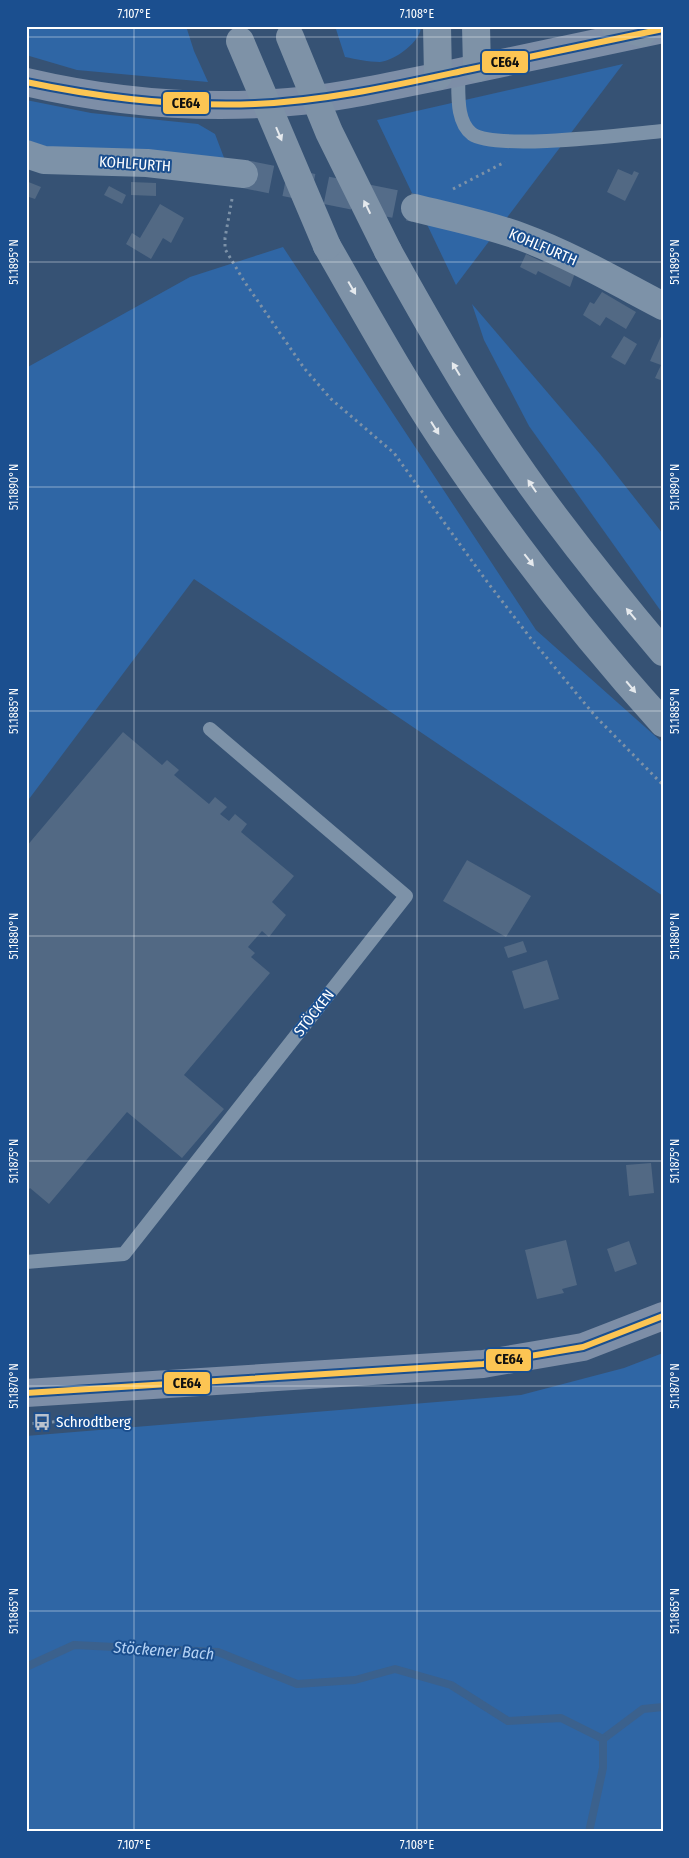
<svg xmlns="http://www.w3.org/2000/svg" width="689" height="1858" viewBox="0 0 689 1858" font-family="'Fira Sans Condensed',sans-serif">
  <style>
    .green { fill: #2f66a5 }
    .lines { fill: none; stroke-linecap: round; stroke-linejoin: round }
    .stream { stroke: #3b618d; stroke-width: 8 }
    .building { fill: #526984 }
    .street-tunnel { stroke: #546c89; stroke-width: 28; stroke-dasharray: 28 14; stroke-linecap: butt }
    .path { stroke: #7d92a8; stroke-width: 3; stroke-dasharray: 2.5 4; stroke-linecap: butt }
    .lane { stroke: #7d92a8; stroke-width: 14 }
    .street { stroke: #7d92a8; stroke-width: 28 }
    .primary { stroke: #7d8ea7; stroke-width: 28 }
    .highway { stroke: #7e92a7; stroke-width: 28 }
    .highway-bridge { stroke: #7e92a7; stroke-width: 28 }
    .bus-1-casing { stroke: #1b4f8f; stroke-width: 10 }
    .bus-1 { stroke: #fcc553; stroke-width: 6 }
    .oneway { fill: #e5e9ed }
    .ticks { fill: none; stroke: #fff; stroke-width: 1; stroke-opacity: 0.45 }
    .labels { text-anchor: middle; stroke-width: 4; stroke-linejoin: round; paint-order: stroke }
    .street-label { font-size: 15px; fill: #fff; stroke: #1b4f8f }
    .poi-label { font-size: 15px; fill: #fff; stroke: #1b4f8f; text-anchor: start }
    .water-label { font-size: 16px; font-style: italic; fill: #b5d3f5; stroke: #1b4f8f }
    .line-badge { stroke: #1b4f8f; stroke-width: 2 }
    .pale-badge-label { font-size: 14px; text-anchor: middle; font-weight: bold; fill: #111 }
    .neatline { fill: none; stroke: #fff; stroke-width: 2 }
    .ticks-label { font-size: 12px; text-anchor: middle; fill: #fff }
  </style>
  <rect width="100%" height="100%" fill="#365274"/>
  <g class="green">
    <polygon points="26,26 186,26 194,51 208,82 77,70 26,55"/>
    <path d="M335 26H421C422 41 394 61 380 62 368 62 356 59 345 57Z"/>
    <polygon points="623,64 456,285 377,120"/>
    <polygon points="26,100 91,113 198,124 215,134 226,163 55,149 26,141"/>
    <polygon points="283,247 536,630 663,743 663,896 194,579 26,803 26,368 190,277"/>
    <polygon points="472,304 600,454 663,534 663,614 529,426 484,340"/>
    <polygon points="663,1353 663,1832 26,1832 26,1436 521,1395 624,1368"/>
  </g>
  <g class="lines">
    <g class="stream">
      <polyline points="26,1667 74,1645 218,1652 297,1684 355,1680 395,1669 451,1685 508,1721 561,1718 603,1739 643,1709 663,1707"/>
      <polyline points="589,1832 603,1768 603,1739"/>
    </g>
  </g>
  <g class="building">
    <polygon points="618,169 632,175 634,171 639,173 625,201 607,192"/>
    <polygon points="26,181 41,187 35,199 26,196"/>
    <polygon points="131,182 156,183 156,196 131,195"/>
    <polygon points="109,186 126,195 122,204 104,195"/>
    <polygon points="160,204 184,218 171,243 163,238 151,259 126,244 132,233 140,238"/>
    <polygon points="526,254 543,262 545,258 575,273 570,287 538,271 536,275 520,267"/>
    <polygon points="602,292 636,312 626,329 606,317 600,326 583,315 590,302 594,304"/>
    <polygon points="663,332 663,381 655,378 661,365 650,361"/>
    <polygon points="624,336 637,344 625,365 611,357"/>
    <polygon points="123,732 162,765 167,760 179,770 174,775 209,804 215,797 227,807 220,814 229,821 235,814 247,824 241,832 294,876 272,902 286,915 269,937 262,931 248,947 255,953 251,957 270,973 184,1075 224,1109 182,1158 127,1112 49,1204 30,1188 26,1193 26,847"/>
    <polygon points="467,860 531,896 506,937 443,901"/>
    <polygon points="523,941 527,952 508,958 504,947"/>
    <polygon points="547,960 559,999 524,1009 512,971"/>
    <polygon points="651,1163 654,1193 629,1196 626,1165"/>
    <polygon points="566,1240 577,1285 562,1289 564,1293 537,1299 525,1250"/>
    <polygon points="629,1241 637,1264 615,1272 607,1249"/>
  </g>
  <g class="lines">
    <polyline class="street-tunnel" points="244,174 415,208"/>
    <g class="path">
      <polyline points="453,189 505,162"/>
      <polyline points="232,199 225,238 225,249 244,281 304,368 331,399 394,453 485,579 532,640 596,717 663,785"/>
      <polyline points="26,1424 90,1419"/>
    </g>
    <g class="lane">
      <path d="M458 72C459 91 455 121 472 134 496 151 629 134 663 131"/>
      <polyline points="26,1262 124,1254 406,896 210,729"/>
    </g>
    <g class="street">
      <polyline points="26,154 44,160 147,163 244,174"/>
      <path d="M415 208C451 217 487 224 522 237 571 255 617 282 663 306"/>
    </g>
    <g class="primary">
      <path d="M26 82C112 102 201 110 289 102 340 98 390 86 441 76 515 60 589 45 663 29"/>
      <polyline points="26,1393 483,1364 583,1347 663,1316"/>
    </g>
    <g class="highway">
      <polyline points="437,26 438,76"/>
      <polyline points="476,26 477,68"/>
      <polyline points="615,26 642,33"/>
      <path d="M327 246C365 312 402 379 444 442 510 540 583 635 663 723"/>
      <path d="M388 251C438 341 489 430 551 512 587 560 624 606 663 652"/>
    </g>
    <g class="highway-bridge">
      <polyline points="290,37 329,132 388,251"/>
      <polyline points="240,41 327,246"/>
    </g>
    <g class="bus-1-casing">
      <g id="bus-1">
        <path d="M26 82C102 98 177 107 255 104 327 101 397 85 467 70 532 56 598 43 663 29"/>
        <polyline points="26,1393 483,1364 583,1347 663,1316"/>
      </g>
    </g>
    <use href="#bus-1" class="bus-1"/>
  </g>
  <defs><path id="oneway-solid" d="M-6-.8H1V-3.2L6.5 0L1 3.2V.8H-6Z" transform="scale(1.25)"/></defs>
  <g class="oneway">
    <use href="#oneway-solid" transform="translate(279 134) rotate(67)"/>
    <use href="#oneway-solid" transform="translate(367 207) rotate(-116)"/>
    <use href="#oneway-solid" transform="translate(352 288) rotate(60)"/>
    <use href="#oneway-solid" transform="translate(456 369) rotate(-121)"/>
    <use href="#oneway-solid" transform="translate(435 428) rotate(58)"/>
    <use href="#oneway-solid" transform="translate(532 486) rotate(-124)"/>
    <use href="#oneway-solid" transform="translate(529 560) rotate(52)"/>
    <use href="#oneway-solid" transform="translate(631 614) rotate(-130)"/>
    <use href="#oneway-solid" transform="translate(631 687) rotate(50)"/>
  </g>
  <path class="ticks" d="M134 26V1832M417 26V1832M26 37H663M26 262H663M26 487H663M26 711H663M26 936H663M26 1161H663M26 1386H663M26 1611H663"/>
  <defs>
    <g id="bus-bare" transform="scale(1.35)"><path d="M-5-6H5V4H4V6H2V4H-2V6H-4V4H-5ZM-3.5-4V0h7V-4ZM-3.5 1.2v1.5H-2V1.2ZM2 1.2v1.5H3.5V1.2Z" fill="#b9c2ce" stroke="#1b4f8f" stroke-width="2.5" paint-order="stroke"/></g>
  </defs>
  <g fill-rule="evenodd">
    <use href="#bus-bare" x="42" y="1422"/>
  </g>
  <g class="labels">
    <g class="street-label">
      <text transform="translate(135 164) rotate(4)" y="5">KOHLFURTH</text>
      <text transform="translate(543 247) rotate(23)" y="5">KOHLFURTH</text>
      <text transform="translate(314 1013) rotate(-52)" y="5">STÖCKEN</text>
    </g>
    <g class="poi-label">
      <text x="56" y="1427">Schrodtberg</text>
    </g>
    <g class="water-label">
      <text transform="translate(164 1650) rotate(4)" y="6">Stöckener Bach</text>
    </g>
  </g>
  <g class="line-badge">
    <rect x="481" y="50" width="48" height="24" rx="5" fill="#fcc553"/>
    <rect x="162" y="91" width="48" height="24" rx="5" fill="#fcc553"/>
    <rect x="485" y="1348" width="47" height="24" rx="5" fill="#fcc553"/>
    <rect x="163" y="1371" width="48" height="24" rx="5" fill="#fcc553"/>
  </g>
  <g class="pale-badge-label">
    <text x="505" y="67">CE64</text>
    <text x="186" y="108">CE64</text>
    <text x="509" y="1364">CE64</text>
    <text x="187" y="1388">CE64</text>
  </g>
  <rect width="689" height="1858" fill="none" stroke="#1b4f8f" stroke-width="55"/>
  <rect x="28" y="28" width="634" height="1802" class="neatline"/>
  <g class="ticks-label">
    <text x="134" y="18">7.107°E</text>
    <text x="417" y="18">7.108°E</text>
    <text transform="translate(14 262) rotate(-90)" y="4">51.1895°N</text>
    <text transform="translate(675 262) rotate(-90)" y="4">51.1895°N</text>
    <text transform="translate(14 487) rotate(-90)" y="4">51.1890°N</text>
    <text transform="translate(675 487) rotate(-90)" y="4">51.1890°N</text>
    <text transform="translate(14 711) rotate(-90)" y="4">51.1885°N</text>
    <text transform="translate(675 711) rotate(-90)" y="4">51.1885°N</text>
    <text transform="translate(14 936) rotate(-90)" y="4">51.1880°N</text>
    <text transform="translate(675 936) rotate(-90)" y="4">51.1880°N</text>
    <text transform="translate(14 1161) rotate(-90)" y="4">51.1875°N</text>
    <text transform="translate(675 1161) rotate(-90)" y="4">51.1875°N</text>
    <text transform="translate(14 1386) rotate(-90)" y="4">51.1870°N</text>
    <text transform="translate(675 1386) rotate(-90)" y="4">51.1870°N</text>
    <text transform="translate(14 1611) rotate(-90)" y="4">51.1865°N</text>
    <text transform="translate(675 1611) rotate(-90)" y="4">51.1865°N</text>
    <text x="134" y="1849">7.107°E</text>
    <text x="417" y="1849">7.108°E</text>
  </g>
</svg>
